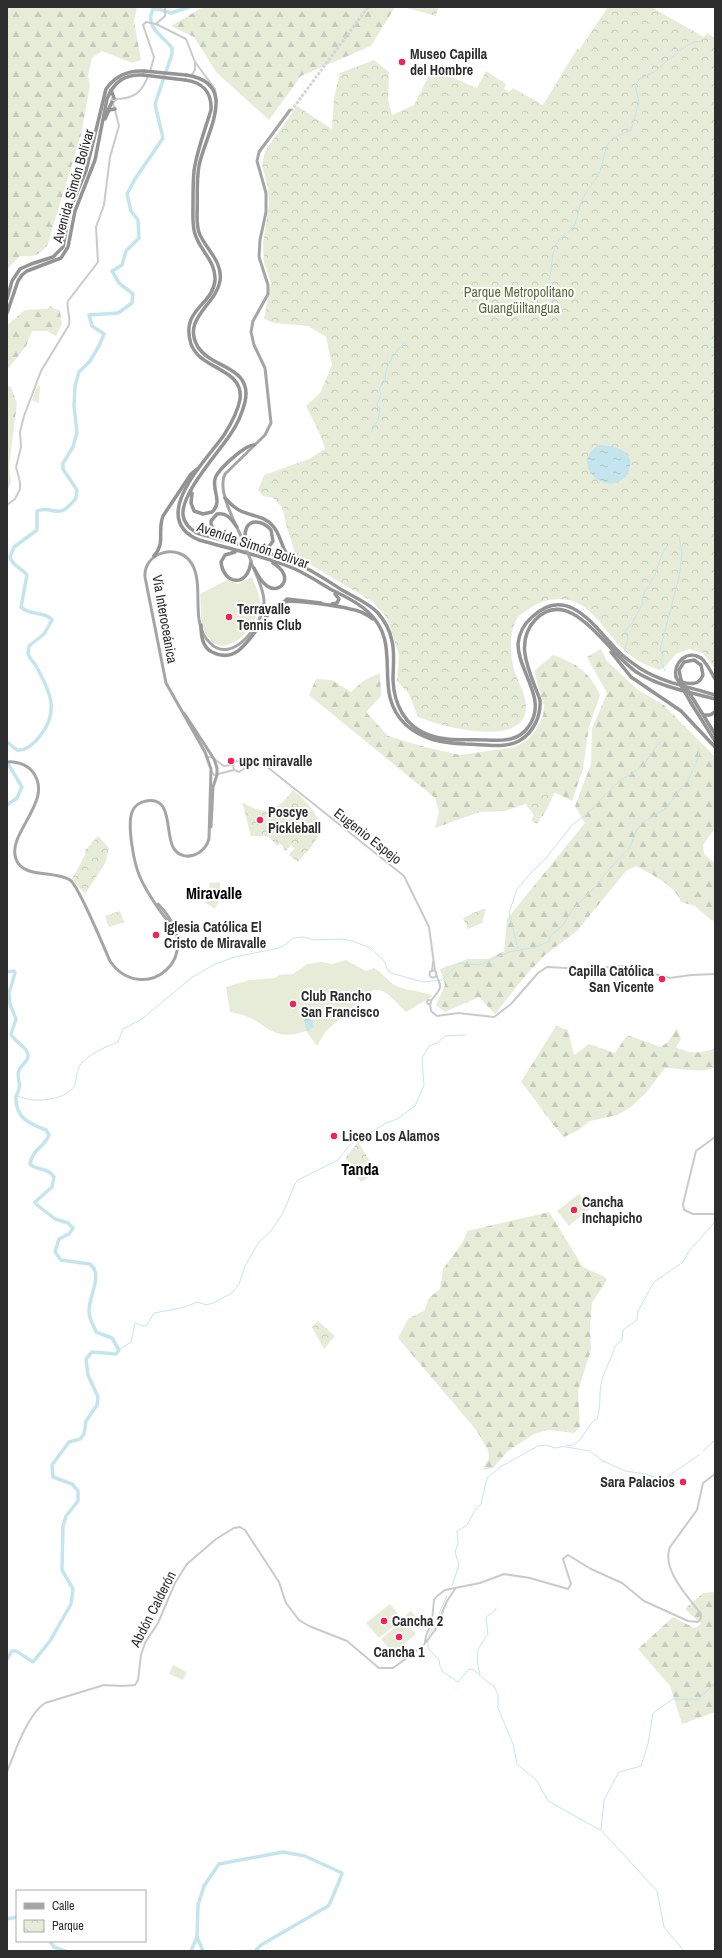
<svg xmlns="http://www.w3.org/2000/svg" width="722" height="1958" viewBox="0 0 722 1958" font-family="'Archivo Narrow',sans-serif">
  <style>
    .grass { fill: #e7ecd9 }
    .forest { fill: url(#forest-firs) }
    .park { fill: url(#park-crowns) }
    .water { fill: url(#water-ripples) }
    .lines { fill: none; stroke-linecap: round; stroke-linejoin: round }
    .stream { stroke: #c4e5ee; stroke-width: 1 }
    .river { stroke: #c4e5ee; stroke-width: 3.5 }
    .major-tunnel { stroke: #d5d5d5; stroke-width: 3; stroke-dasharray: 3 1.5; stroke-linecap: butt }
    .minor { stroke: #cacaca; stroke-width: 2 }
    .major { stroke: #a5a5a5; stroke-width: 3 }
    .highway { stroke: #949494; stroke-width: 3.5 }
    .major-bridge { stroke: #a5a5a5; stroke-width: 3 }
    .highway-bridge { stroke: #949494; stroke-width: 3.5 }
    .poi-dot { fill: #f22255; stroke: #fff; stroke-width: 1.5 }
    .labels { text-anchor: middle; stroke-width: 4; stroke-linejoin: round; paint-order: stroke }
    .poi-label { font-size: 14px; font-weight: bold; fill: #2d2d2d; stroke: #fff; text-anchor: start }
    .street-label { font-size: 14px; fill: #2d2d2d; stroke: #fff }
    .park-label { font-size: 14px; fill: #596c38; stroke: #fff }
    .quarter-label { font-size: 16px; font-weight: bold; fill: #000; stroke: #fff }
  </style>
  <defs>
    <pattern id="forest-firs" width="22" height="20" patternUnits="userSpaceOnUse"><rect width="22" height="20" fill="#e7ecd9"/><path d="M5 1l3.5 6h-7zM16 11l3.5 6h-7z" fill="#c6cbbb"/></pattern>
    <pattern id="park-crowns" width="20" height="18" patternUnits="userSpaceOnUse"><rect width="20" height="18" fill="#e7ecd9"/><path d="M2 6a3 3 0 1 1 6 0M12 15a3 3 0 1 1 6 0" fill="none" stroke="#c6cbbb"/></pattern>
    <pattern id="water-ripples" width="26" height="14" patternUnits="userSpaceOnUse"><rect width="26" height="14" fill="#c4e5ee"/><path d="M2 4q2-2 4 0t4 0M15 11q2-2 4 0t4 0" fill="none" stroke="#a9c5cc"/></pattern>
  </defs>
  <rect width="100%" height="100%" fill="#fff"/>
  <g class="grass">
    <polygon points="38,385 40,386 39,403 32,400"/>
    <path d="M252 577C254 584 259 592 260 600 263 621 223 670 204 631 200 621 201 604 200 594L227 580 238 584Z"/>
    <path d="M346 960 366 971 374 968C384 973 389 984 399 987 410 991 422 991 433 996L406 1012C396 1003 387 988 373 990L326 1031 317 1046 306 1031C274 1042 271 1027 246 1016 241 1014 235 1013 230 1012L226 987 250 980 275 978 279 975 293 974 307 964 322 962 332 964Z"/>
    <polygon points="579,1194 590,1208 569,1226 557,1211"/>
    <polygon points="390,1604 402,1619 379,1638 366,1623"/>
    <polygon points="411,1611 417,1618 410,1624 404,1617"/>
    <polygon points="404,1620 416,1634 393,1654 381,1639"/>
    <polygon points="173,1665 187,1672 183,1680 169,1674"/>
  </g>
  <g class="forest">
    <path d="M7 7H137L134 21 141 60 132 63 102 51 92 58 88 75 90 85 81 135 47 246C38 256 33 257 20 256L7 269Z"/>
    <polygon points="203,7 395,7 371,46 301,76 269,120 217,73 194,37 171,26"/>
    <polygon points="50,306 60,311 62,324 56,336 47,331 32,331 26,346 7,370 7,325 25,310 47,309"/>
    <polygon points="7,386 11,387 17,403 9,467 11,482 7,491"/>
    <path d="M601 649 607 661 638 690 664 705 715 757V828L703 845 704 854 715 863V921L711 920 695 906 681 902C676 886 651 874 636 866L626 871 577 931 545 955 526 975 495 1014 479 997 445 1012 436 1005 445 985 440 969 468 959H488L504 951 507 919 585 823 575 806 591 764 592 729 607 693 587 657Z"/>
    <path d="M553 655C576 663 590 672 600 695L589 727 583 769 572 801 545 788 523 805 505 811 480 812 435 828 439 812 435 798 309 695 316 679 332 680 351 692 363 681 380 673 381 696 366 712 388 736 425 747 460 755 515 747 527 740 536 730 543 716 544 706 534 671Z"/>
    <path d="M556 1026 568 1030 574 1055 589 1044 615 1053 627 1035 661 1047 668 1042 677 1028 681 1039 676 1047C688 1054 702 1054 715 1048V1067C704 1074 679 1068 665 1068L646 1093 631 1107 617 1115 590 1121 577 1131 564 1137C548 1120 536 1100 521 1082Z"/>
    <polygon points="549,1212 583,1267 605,1277 607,1280 592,1303 590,1326 591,1350 578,1391 580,1427 574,1433 548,1430 534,1434 507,1452 493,1468 482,1470 489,1458 488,1450 477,1431 398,1338 408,1319 425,1310 428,1299 440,1289 443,1269 463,1242 467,1231"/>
    <polygon points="715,1592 715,1712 682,1724 670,1686 638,1649 673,1617 694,1628 701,1624 685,1609 703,1593"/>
  </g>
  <g class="park">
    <polygon points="403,7 438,7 436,16"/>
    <path d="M608 7H651L704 37 707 33 715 38V669L703 653 689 649 676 654 664 668 659 670C645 665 633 659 622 648 608 635 590 603 569 600 554 598 541 600 529 609 526 611 522 613 519 616 509 628 510 651 513 666 516 680 527 694 526 709 523 749 440 726 418 717L409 694 397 681 399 655 387 618 373 602 296 556 287 528 282 507 273 498 263 496 258 490 264 475 309 459 325 449C321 433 313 421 306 406L320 393 332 365 326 337 308 326 274 323 264 319 271 283 264 262 263 243 269 204 268 188 262 165 265 151 297 106 332 129 334 98 340 73 374 60 389 72 388 99 392 115 414 105 432 69 477 88 486 71 506 84 504 89 509 92 513 88 543 105 577 49 579 50Z"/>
    <polygon points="543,786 555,791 547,809 537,824 531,820 534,815 524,802"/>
    <path d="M293 790C305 801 326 817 317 837 314 846 304 854 298 862L289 855 295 848 291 845 285 852 282 845 279 844 277 846 268 836H251L242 802C267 817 276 812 293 790Z"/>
    <polygon points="98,836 109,848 106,862 85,894 72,879 85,855 85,850"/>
    <polygon points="220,882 220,895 215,909 206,903 210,895 209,883"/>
    <polygon points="482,909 486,909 482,923 468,929 463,918"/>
    <polygon points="120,911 124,922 109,927 105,916"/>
    <polygon points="358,1142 371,1163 366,1169 371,1176 361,1182 345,1158"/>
    <polygon points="318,1321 335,1336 324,1349 312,1327"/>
  </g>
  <g class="water">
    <path d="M599 445C611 445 633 449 630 466 629 470 628 474 625 477 605 498 568 463 599 445Z"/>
    <polygon points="311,1015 314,1027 307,1031 303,1018"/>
  </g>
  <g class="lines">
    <g class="stream">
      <path d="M567 233C579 225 577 212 582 200 586 190 595 182 600 171 603 163 605 147 609 142 615 135 624 134 631 130L639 102 635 85 641 78 654 72 680 50 693 42 701 41"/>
      <path d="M549 280C554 265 549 244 565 235"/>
      <polyline points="711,348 715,347"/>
      <path d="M371 432 378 420 380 409 377 405 381 394 379 389 385 381C384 368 395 351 404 343"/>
      <polyline points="624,652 628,638 625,631 632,623 642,605 643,595 655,575 662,554 667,546"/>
      <polyline points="665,671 661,661 663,655 660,650 679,577 682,554 679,536"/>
      <polyline points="518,949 509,913 517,889 530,874 547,857 572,825 586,815 619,781 632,774 643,765 660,742"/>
      <path d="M16 1096C22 1097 28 1100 34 1100 46 1101 71 1097 75 1084 77 1078 76 1070 81 1064 91 1053 105 1047 118 1042L123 1029 142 1019 191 978 215 964 235 957 279 948 285 945 293 938 303 937 315 940 342 939 352 941 371 948 385 962 387 969 391 973 423 982 442 980 459 963 479 965 509 952 536 947 548 942 551 936 564 924 573 909 599 883 605 874 630 847 636 831 644 822 665 809 689 778 698 759 699 748"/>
      <polyline points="117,1351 131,1342 135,1323 143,1326 147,1325 154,1313 181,1308 198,1302 206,1305 213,1303 232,1293 239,1284 245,1266 259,1242 271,1231 283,1213 295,1184 298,1180 338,1160 350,1145 386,1123 397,1119 415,1106 424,1085 422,1058 429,1046 437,1043 445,1036 465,1035"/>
      <polyline points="566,1447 590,1451 601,1460 625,1471 646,1474 663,1480 700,1454"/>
      <polyline points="703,1451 715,1440"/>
      <path d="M452 1586 459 1565 455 1552 458 1543 457 1531 467 1525 475 1510 481 1504 487 1478 500 1467 538 1446 546 1445 555 1448 572 1445 580 1440 593 1421 597 1419C601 1407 599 1396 601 1384 603 1374 607 1367 611 1358 615 1348 613 1347 622 1340L623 1330 637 1320 638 1311 654 1282 683 1262 689 1251 714 1223"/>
      <polyline points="429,1636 447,1596"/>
      <polyline points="428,1641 428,1648 439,1660 440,1666 443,1672 458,1682 469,1669 474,1670 485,1680 494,1686 498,1695 498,1708 513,1744 517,1764 537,1781 548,1801 600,1830"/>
      <path d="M480 1674C475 1654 476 1650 488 1634L486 1617 495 1611 496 1608"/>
      <polyline points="684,1951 664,1927 657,1891 601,1830 604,1800 619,1772 641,1766 648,1744 653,1713 673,1699 698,1700 715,1683"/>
    </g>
    <g class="river">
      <polyline points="158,9 171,13 189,7"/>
      <path d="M7 742 17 750C27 751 34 744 40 736 60 711 50 691 36 666 33 661 29 659 28 653L29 646 44 634 52 620C46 611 29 616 21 607L27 575C21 567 13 567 10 557L14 547 37 530V511C54 504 57 523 76 498L77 490 63 469V463L73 447 77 432 74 406 75 386 79 372 90 361 99 346 104 334 92 326 89 315 118 313 132 303 133 294 119 283 112 271 122 265 126 251 139 238 138 220 131 211 127 194 135 179 163 138 155 104 172 54V48C163 36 144 27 153 9H158L157 7"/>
      <polyline points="7,762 22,787 17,798 7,805"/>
      <path d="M7 972 14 971 15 973 9 993 10 1004 16 1019 11 1034C15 1043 27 1046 28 1055 29 1062 21 1064 19 1070 16 1077 21 1082 19 1088 19 1091 17 1094 16 1097 15 1118 30 1124 46 1130L49 1135C44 1148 33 1148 30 1164 37 1171 48 1167 54 1177L52 1187 35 1202 36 1204 55 1219 68 1223 73 1228 69 1234 59 1239 55 1252 61 1260 90 1264C104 1275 88 1297 89 1312 89 1319 94 1326 96 1332L112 1338 119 1350 116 1354 92 1352 86 1359 88 1375 98 1397 97 1405 86 1421 84 1434 80 1439 69 1442 52 1465 53 1477 72 1484 78 1491V1501L66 1516 63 1526 62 1570 73 1589 71 1604 50 1641 33 1662 16 1651H12L7 1659"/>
      <polyline points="7,1919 17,1917"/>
      <polyline points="50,1941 54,1947 65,1951"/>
      <polyline points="191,1951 197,1937"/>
      <path d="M203 1951 197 1937 198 1905 204 1886 219 1864 283 1852 305 1856 342 1873C342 1875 330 1904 328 1906L261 1945 255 1951"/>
    </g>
    <polyline class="major-tunnel" points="291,111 368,7"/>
    <g class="minor">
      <polyline points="156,24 165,16 165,7"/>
      <polyline points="150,72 154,57 143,25 146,22 156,24 186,39 195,62 215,89 217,101"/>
      <polyline points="191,76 195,70 195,63"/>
      <path d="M115 99C133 99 142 93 148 76"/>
      <path d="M7 505 15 499 20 489V482L16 467 21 447 20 432 24 416 41 371 69 325C71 316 66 309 68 301L98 262 96 227 104 205 110 157 119 126 114 106 111 101 112 98 116 100 113 103"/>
      <polyline points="207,757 211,757 224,766 233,765"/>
      <polyline points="243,764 258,763 266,766 404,876 429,927 435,971"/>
      <polyline points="244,769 244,765 241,761 236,761 233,765 234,770 239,772 249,765"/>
      <polyline points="212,772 214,775 234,770"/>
      <circle cx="433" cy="974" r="3.5"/>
      <polyline points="432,971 433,962"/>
      <circle cx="429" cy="1002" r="2"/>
      <path d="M431 1001C439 989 444 990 436 975"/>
      <polyline points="430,1004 431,1011 437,1016 458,1013 494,1017 511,1004 538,973 547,967 585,969 624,966 670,978 691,975 715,974"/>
      <polyline points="715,1137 696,1151 683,1204 684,1210 693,1214 715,1214"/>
      <path d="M425 1642 426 1636 432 1621 434 1600 437 1596 445 1590 480 1583 504 1574 530 1578 568 1589 571 1584 563 1559 568 1555 591 1569 622 1583 644 1601 688 1621 698 1622 701 1618V1614C688 1597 661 1569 670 1547L697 1510 703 1483 715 1474"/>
      <path d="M7 1772C15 1752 27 1715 45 1703L104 1685 122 1686 135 1685 138 1680 141 1655 145 1643 158 1623 175 1583 187 1564 216 1539 234 1528 240 1527 245 1530 279 1582 286 1603 299 1620 309 1626 347 1641 379 1668H393L423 1646 435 1630 447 1601 455 1589"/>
    </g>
    <g class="major">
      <path d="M245 545C238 528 216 491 225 474L265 435 271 423 265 368 254 345 251 332 253 321 268 294V285L259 257 260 240 266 212V193L257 161 259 152 290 110"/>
      <polyline points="184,713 214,759 217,768 217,775 213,787 211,827"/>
      <path d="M7 762C15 761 26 764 32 771 56 800 6 833 16 859 23 879 55 870 70 880 79 886 104 948 110 961 141 1007 212 959 158 904"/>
      <path d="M172 925C162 916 145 889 140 877 134 864 127 826 132 812 134 806 140 802 146 801 173 796 165 832 173 847 182 864 206 855 209 838L211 769 205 752 166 683 145 577C143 552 179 542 192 564 205 587 189 623 210 643 232 666 264 623 264 602 264 589 256 574 251 562"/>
    </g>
    <g class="highway">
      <path d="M186 75C241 83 205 134 199 166 196 182 198 199 197 214 197 221 197 229 200 235 207 250 223 262 220 281 216 305 181 319 198 347 212 369 253 366 245 402 242 414 237 425 230 435 218 453 181 493 183 515 184 524 190 529 197 533 231 543 266 550 298 564 313 571 328 581 342 590 354 597 369 603 378 613 385 621 390 631 392 641 395 653 393 667 393 680 394 704 405 727 429 735 447 742 469 739 487 740 504 741 519 741 529 726 548 699 518 672 518 644 519 634 524 624 532 617 569 582 596 630 620 653 626 659 634 664 641 669 664 683 690 687 715 695"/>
      <path d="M185 80C202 82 212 92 211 110 205 130 197 150 194 171 193 182 193 193 193 204 193 214 192 224 195 234 200 251 216 261 215 280 213 306 180 309 191 344 200 370 244 368 240 399 238 411 231 424 224 435 206 461 147 518 199 540 231 549 264 556 295 569 308 575 320 583 332 590 344 596 358 602 368 612 405 645 370 691 406 725 423 740 443 743 465 744 482 744 504 749 519 741 534 732 541 716 540 700 531 674 513 644 535 620 571 582 609 656 638 673 661 687 689 692 715 699"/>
      <polyline points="111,90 114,98"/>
      <polyline points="106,114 112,102"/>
      <polyline points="105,119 109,110 115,109"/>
      <path d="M7 299 12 281 20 269 31 264 53 257 63 247 70 209 86 171 106 89C116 75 128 70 144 71"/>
      <path d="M7 313 18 281 22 275 27 271 61 258 68 247 75 211 95 160 107 99C114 82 124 74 143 75"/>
      <path d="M192 493 191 503 194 511 203 514 212 512C223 502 212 491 215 479 217 470 245 445 254 445"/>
      <path d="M225 498C229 502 233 507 239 510 249 516 263 515 272 525 283 536 280 552 294 561"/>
      <path d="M235 543C226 536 210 535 211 521L217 514C227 512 231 519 237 527"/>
      <path d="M245 546C245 540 244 532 247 527 253 517 266 524 271 530L273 541 268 548 257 550"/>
      <path d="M235 552 225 555 221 562C223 584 248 589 251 561"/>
      <path d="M154 556C166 542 157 532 163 516L191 474 197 469"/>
      <path d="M254 568C257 574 261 582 267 586 280 595 296 577 273 563"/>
      <polyline points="285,601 287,599 321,603"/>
      <polyline points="332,604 337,603 339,599 335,594"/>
      <path d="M201 625C201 635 202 647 212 652 247 670 257 612 284 602 293 599 339 606 350 609 358 610 366 614 373 619"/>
      <polyline points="611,652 631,677 681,711 715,747"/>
      <path d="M676 677C673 663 687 649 701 658 707 663 711 672 715 679"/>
      <path d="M680 682C690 684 699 686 703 675L701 665 694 660 684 662 679 670 681 680"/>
      <polyline points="695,702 715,734"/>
      <polyline points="691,703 715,741"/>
      <polyline points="704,715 710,715 715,712"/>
    </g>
    <polyline class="major-bridge" points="245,546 251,561"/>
    <g class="highway-bridge">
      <polyline points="144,71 186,75"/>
      <polyline points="143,75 185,80"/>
      <polyline points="676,677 691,703"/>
      <polyline points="681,680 695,702"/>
    </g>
  </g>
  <g class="poi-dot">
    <circle cx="402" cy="62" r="4"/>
    <circle cx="229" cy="617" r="4"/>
    <circle cx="231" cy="761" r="4"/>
    <circle cx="260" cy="820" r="4"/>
    <circle cx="156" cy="935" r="4"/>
    <circle cx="662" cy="979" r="4"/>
    <circle cx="293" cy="1004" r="4"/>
    <circle cx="334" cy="1136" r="4"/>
    <circle cx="574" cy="1210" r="4"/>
    <circle cx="683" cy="1482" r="4"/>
    <circle cx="384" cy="1621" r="4"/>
    <circle cx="399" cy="1637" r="4"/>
  </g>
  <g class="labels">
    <g class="poi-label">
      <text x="410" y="59">Museo Capilla<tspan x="410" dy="16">del Hombre</tspan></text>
      <text x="237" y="614">Terravalle<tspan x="237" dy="16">Tennis Club</tspan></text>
      <text x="239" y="766">upc miravalle</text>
      <text x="268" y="817">Poscye<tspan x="268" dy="16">Pickleball</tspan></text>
      <text x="164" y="932">Iglesia Católica El<tspan x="164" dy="16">Cristo de Miravalle</tspan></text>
      <text x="654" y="976" text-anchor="end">Capilla Católica<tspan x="654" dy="16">San Vicente</tspan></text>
      <text x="301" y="1001">Club Rancho<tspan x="301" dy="16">San Francisco</tspan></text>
      <text x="342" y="1141">Liceo Los Alamos</text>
      <text x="582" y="1207">Cancha<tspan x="582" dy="16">Inchapicho</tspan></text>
      <text x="675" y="1487" text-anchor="end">Sara Palacios</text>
      <text x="392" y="1626">Cancha 2</text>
      <text x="399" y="1657" text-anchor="middle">Cancha 1</text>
    </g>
    <g class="street-label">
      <text transform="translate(73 186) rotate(-74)" y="5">Avenida Simón Bolívar</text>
      <text transform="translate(253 545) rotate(19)" y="5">Avenida Simón Bolívar</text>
      <text transform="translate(165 619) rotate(80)" y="5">Vía Interoceánica</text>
      <text transform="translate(368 836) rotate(38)" y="5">Eugenio Espejo</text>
      <text transform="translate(153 1609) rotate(-63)" y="5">Abdón Calderón</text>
    </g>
    <g class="park-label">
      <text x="519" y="297">Parque Metropolitano<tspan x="519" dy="16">Guangüiltangua</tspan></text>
    </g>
    <g class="quarter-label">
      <text x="214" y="899">Miravalle</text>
      <text x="360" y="1175">Tanda</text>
    </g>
  </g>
  <rect width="722" height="1958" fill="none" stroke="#2d2d2d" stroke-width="16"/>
  <rect x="16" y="1890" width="130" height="52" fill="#ffffff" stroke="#ababab"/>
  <rect x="24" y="1903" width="20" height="6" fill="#a5a5a5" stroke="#ababab"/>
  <text x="52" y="1910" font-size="12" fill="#2d2d2d">Calle</text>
  <rect x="24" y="1920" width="20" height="12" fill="url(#park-crowns)" stroke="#ababab"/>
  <text x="52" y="1930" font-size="12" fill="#2d2d2d">Parque</text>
</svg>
